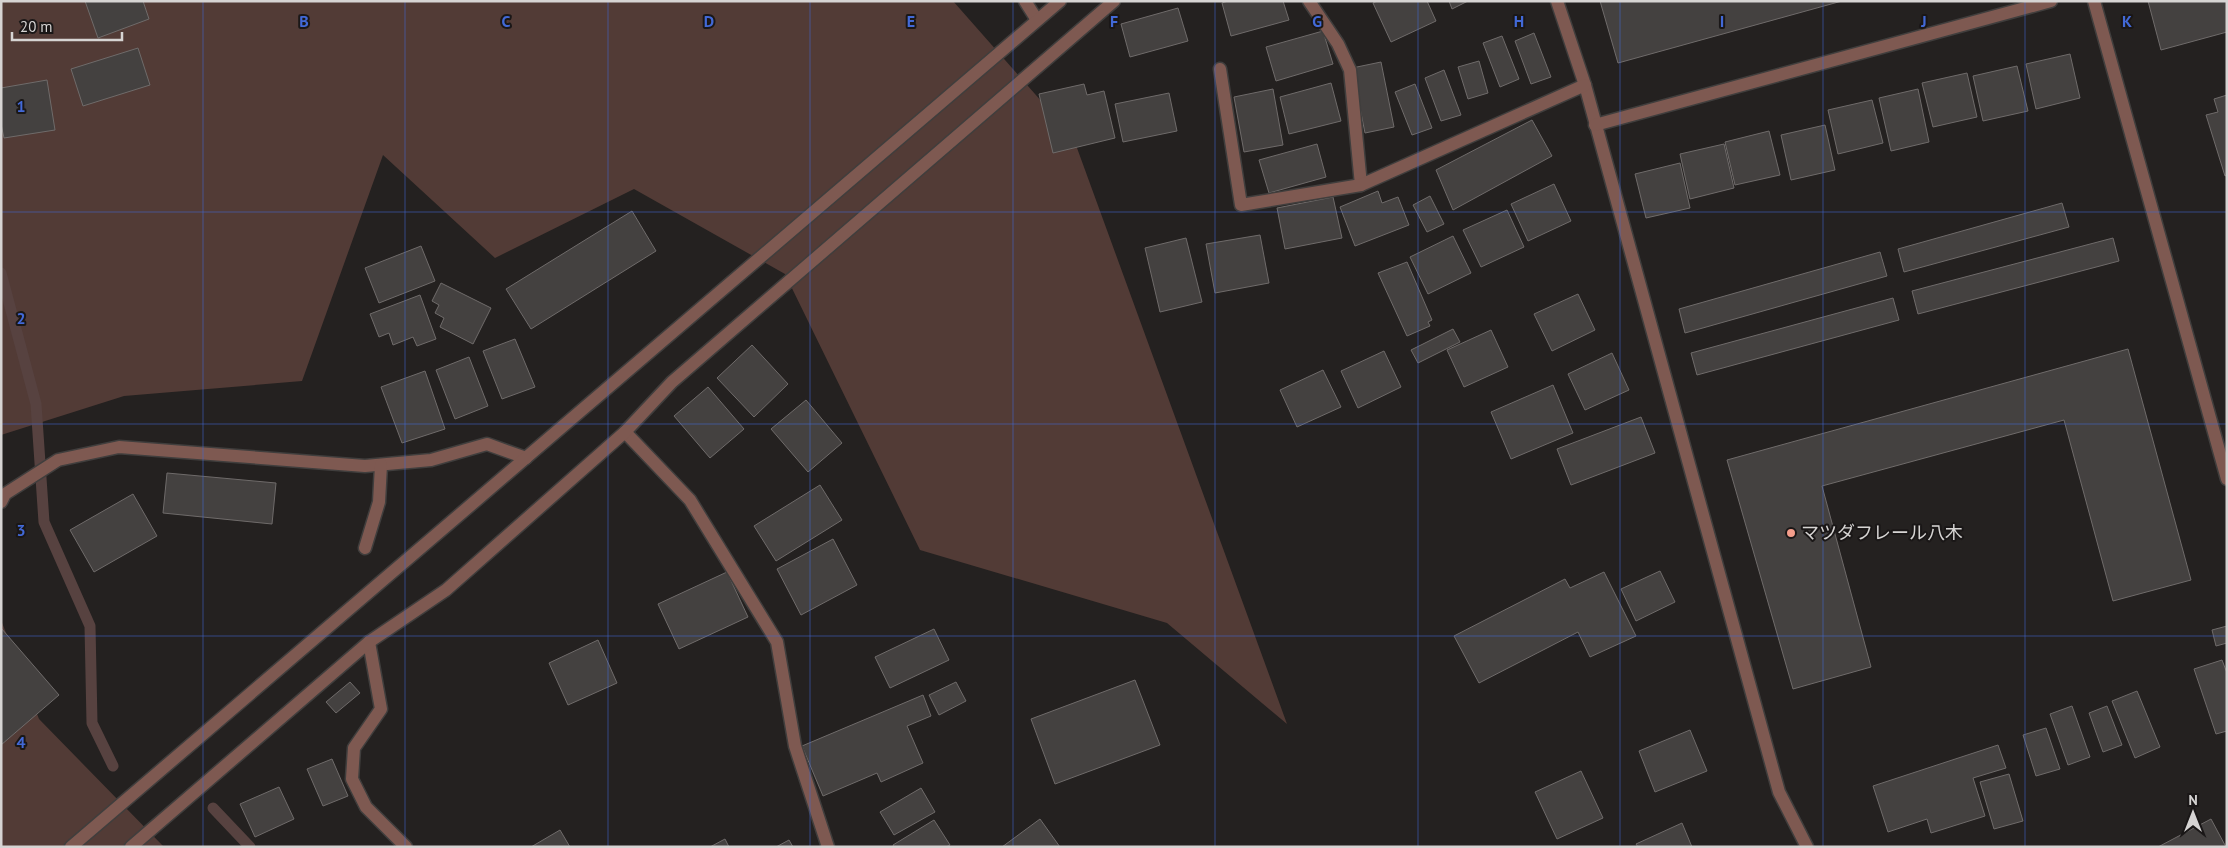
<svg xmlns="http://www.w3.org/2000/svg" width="2228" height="848" viewBox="0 0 2228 848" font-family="'PT Sans','Noto Sans JP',sans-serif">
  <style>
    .green { fill: #523b36 }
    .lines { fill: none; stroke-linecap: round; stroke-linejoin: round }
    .stream { stroke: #574240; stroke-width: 11 }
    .building { fill: #444140; stroke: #6f6b6a }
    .minor-casing { stroke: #403e3d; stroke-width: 15 }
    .minor { stroke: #7e5951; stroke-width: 12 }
    .grid { fill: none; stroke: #4269d7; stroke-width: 1; stroke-opacity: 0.55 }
    .poi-dot { fill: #f49d8b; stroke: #1a1717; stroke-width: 2 }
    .labels { text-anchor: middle; stroke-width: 4; stroke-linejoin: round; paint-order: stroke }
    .poi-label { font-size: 18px; fill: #d6d4d3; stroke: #1a1717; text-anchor: start }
    .grid-label { font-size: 16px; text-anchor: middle; font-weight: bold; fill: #4269d7; stroke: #1a1717; stroke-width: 4; stroke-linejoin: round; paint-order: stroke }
  </style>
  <rect width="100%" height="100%" fill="#242120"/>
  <g class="green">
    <polygon points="1,1 953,1 1073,137 1287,724 1167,623 920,550 785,274 634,189 495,258 383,155 302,381 124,396 1,435"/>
    <polygon points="1,620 39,719 164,847 1,847"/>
  </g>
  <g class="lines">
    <g class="stream">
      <polyline points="1,273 36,404 44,522 90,626 92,723 113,766"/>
      <polyline points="213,808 250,847"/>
    </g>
  </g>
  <g class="building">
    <polygon points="85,1 143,1 149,19 98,38"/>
    <polygon points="1228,1 1283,1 1289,20 1231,36 1222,3"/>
    <polygon points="1377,1 1427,1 1436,21 1391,42 1373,3"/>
    <polygon points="1449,1 1468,1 1452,9"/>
    <polygon points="1600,1 1842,1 1618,63"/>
    <polygon points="2148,1 2227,1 2227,32 2161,50"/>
    <polygon points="1178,8 1188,41 1130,57 1121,24"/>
    <polygon points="1323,31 1333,64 1276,81 1266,47"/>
    <polygon points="1534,33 1551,77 1531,84 1515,41"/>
    <polygon points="1502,36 1519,79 1500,87 1483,43"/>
    <polygon points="138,48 150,85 83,106 71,69"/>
    <polygon points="2070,54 2080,98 2036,109 2026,64"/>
    <polygon points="1479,61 1488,93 1468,99 1458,67"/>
    <polygon points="1381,62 1394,127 1365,133 1352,68"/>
    <polygon points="2017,66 2028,111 1983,121 1973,76"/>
    <polygon points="1444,70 1461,115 1441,121 1425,78"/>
    <polygon points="1967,73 1977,117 1933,127 1922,83"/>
    <polygon points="47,80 55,130 4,138 1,124 1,88"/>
    <polygon points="1331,83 1341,121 1289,134 1280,97"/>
    <polygon points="1084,84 1087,95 1104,91 1115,138 1053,153 1039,94"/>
    <polygon points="1415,84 1432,128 1412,135 1395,92"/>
    <polygon points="1273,89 1283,145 1244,152 1234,97"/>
    <polygon points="1918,89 1929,142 1891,151 1879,98"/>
    <polygon points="1169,93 1177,131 1123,142 1115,104"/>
    <polygon points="2227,95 2227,175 2225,176 2206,115 2218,112 2214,99"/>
    <polygon points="1872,100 1883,143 1838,154 1828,110"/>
    <polygon points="1532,120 1552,156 1453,210 1436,170"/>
    <polygon points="1825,125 1835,170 1791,180 1781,135"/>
    <polygon points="1769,131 1780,175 1735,185 1725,142"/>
    <polygon points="1317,144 1326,177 1269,193 1259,160"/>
    <polygon points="1724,144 1734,188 1690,199 1680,154"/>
    <polygon points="1680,163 1690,208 1646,218 1635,174"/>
    <polygon points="1554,184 1571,221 1528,241 1511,204"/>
    <polygon points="1378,191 1382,203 1398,197 1409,225 1355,246 1340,207"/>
    <polygon points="1430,196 1444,224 1427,232 1413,205"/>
    <polygon points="1333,197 1342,238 1285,249 1277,208"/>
    <polygon points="2062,203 2069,227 1904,272 1898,249"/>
    <polygon points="1507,210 1524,247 1481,267 1463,230"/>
    <polygon points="632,211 656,251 531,329 506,289"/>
    <polygon points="1260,235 1269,283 1215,293 1206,244"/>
    <polygon points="1453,236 1471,273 1428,294 1410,257"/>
    <polygon points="1186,238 1202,302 1160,312 1145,248"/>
    <polygon points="2113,238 2119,261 1918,314 1912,291"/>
    <polygon points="421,246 435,281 379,303 365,268"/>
    <polygon points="1880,252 1887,276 1685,333 1679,309"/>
    <polygon points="1407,262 1432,320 1428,322 1430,326 1407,336 1378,273"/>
    <polygon points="441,283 491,308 473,344 440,327 444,318 435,313 439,305 432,301"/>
    <polygon points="1578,294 1595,330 1552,351 1534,314"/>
    <polygon points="420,295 436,339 417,346 413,337 393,345 389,333 379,337 370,314"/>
    <polygon points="1893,298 1899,320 1697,375 1691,353"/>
    <polygon points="1453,329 1460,342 1418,363 1411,350"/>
    <polygon points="1491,330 1508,367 1464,387 1447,350"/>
    <polygon points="515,339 535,387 502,399 483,351"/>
    <polygon points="752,345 788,384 754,417 717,378"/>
    <polygon points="2128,349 2191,580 2113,601 2064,420 1822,486 1871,667 1793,689 1727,460"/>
    <polygon points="1384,351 1401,387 1358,408 1341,371"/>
    <polygon points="1612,353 1629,390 1585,410 1568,374"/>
    <polygon points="469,357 488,406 455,419 436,370"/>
    <polygon points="1323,370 1341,407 1297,427 1280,390"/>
    <polygon points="425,371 445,429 402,443 381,387"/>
    <polygon points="1553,385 1573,433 1511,459 1491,412"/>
    <polygon points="708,387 744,429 710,458 674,416"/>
    <polygon points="806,400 842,443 808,472 771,429"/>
    <polygon points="1641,417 1655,453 1571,485 1557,449"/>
    <polygon points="167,473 276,483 272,524 163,513"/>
    <polygon points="820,485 842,520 776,561 754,526"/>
    <polygon points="133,494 157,536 94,572 70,530"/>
    <polygon points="833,539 857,585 801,615 777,569"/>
    <polygon points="1660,571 1675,602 1636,621 1621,589"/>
    <polygon points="727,572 748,617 679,649 658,604"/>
    <polygon points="1604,572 1636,636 1590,657 1578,632 1479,683 1454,636 1565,579 1570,588"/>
    <polygon points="2227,626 2227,643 2216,646 2212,630"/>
    <polygon points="1,628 59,695 1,745"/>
    <polygon points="934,629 949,660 890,688 875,657"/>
    <polygon points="598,640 617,683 568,705 549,663"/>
    <polygon points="2222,660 2227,673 2227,731 2216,734 2194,669"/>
    <polygon points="1135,680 1160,745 1055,784 1031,719"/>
    <polygon points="350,682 360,693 336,713 326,702"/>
    <polygon points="956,682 966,701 939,715 929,695"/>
    <polygon points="2137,691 2160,747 2135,758 2112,701"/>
    <polygon points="923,695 931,716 907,726 923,763 881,782 877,773 823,796 802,746"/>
    <polygon points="2072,706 2090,757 2068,765 2050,714"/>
    <polygon points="2107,706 2122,745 2103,752 2089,713"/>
    <polygon points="2046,728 2060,769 2036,776 2023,735"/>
    <polygon points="1690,730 1707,771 1655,792 1639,751"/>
    <polygon points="1998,745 2006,768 1973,778 1985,816 1931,833 1927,819 1888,832 1873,786"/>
    <polygon points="332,759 348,796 323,806 307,769"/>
    <polygon points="1581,771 1603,818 1557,839 1535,792"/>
    <polygon points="2009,774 2023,821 1994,829 1980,782"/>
    <polygon points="279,787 294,819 255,837 240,804"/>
    <polygon points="921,788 935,812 894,835 880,812"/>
    <polygon points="1040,819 1060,847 1002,847"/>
    <polygon points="2211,819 2226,847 2158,847"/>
    <polygon points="934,820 950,845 946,847 894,847 893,845"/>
    <polygon points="1682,823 1692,847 1638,847 1636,844"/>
    <polygon points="560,830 570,847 531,847"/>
    <polygon points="725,839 729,847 710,847"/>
    <polygon points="789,840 793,847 776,847"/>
  </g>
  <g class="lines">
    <g class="minor-casing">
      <g id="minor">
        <polyline points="1025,1 1037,20"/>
        <polyline points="1309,1 1338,44 1350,70 1361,185"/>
        <polyline points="1557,1 1585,85 1779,792 1807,847"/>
        <polyline points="2094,1 2227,479"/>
        <polyline points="1220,69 1241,205 1361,185 1585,85"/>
        <polyline points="1595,125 2051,1"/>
        <polyline points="625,432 690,500 777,642 795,746 828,847"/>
        <polyline points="1,502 5,494 58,460 119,447 365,466 431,460 487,444 526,458"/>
        <polyline points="365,548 379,502 381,465"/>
        <polyline points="369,642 381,709 354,748 352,779 366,807 406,847"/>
        <polyline points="71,847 1060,1"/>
        <polyline points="131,847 369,642 446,590 625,432 672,382 1114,1"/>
      </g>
    </g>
    <use href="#minor" class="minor"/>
  </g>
  <path class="grid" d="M203 1V847M405 1V847M608 1V847M810 1V847M1013 1V847M1215 1V847M1418 1V847M1620 1V847M1823 1V847M2025 1V847M1 212H2227M1 424H2227M1 636H2227"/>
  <circle class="poi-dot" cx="1791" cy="533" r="5"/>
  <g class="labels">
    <g class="poi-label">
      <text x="1801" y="539">マツダフレール八木</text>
    </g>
  </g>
  <g class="grid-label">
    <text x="304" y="27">B</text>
    <text x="506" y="27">C</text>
    <text x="709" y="27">D</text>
    <text x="911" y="27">E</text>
    <text x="1114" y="27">F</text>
    <text x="1317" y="27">G</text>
    <text x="1519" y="27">H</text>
    <text x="1722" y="27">I</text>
    <text x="1924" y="27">J</text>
    <text x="2127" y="27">K</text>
    <text x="21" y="112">1</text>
    <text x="21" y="324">2</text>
    <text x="21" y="536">3</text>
    <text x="21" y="748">4</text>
  </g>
  <rect width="2228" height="848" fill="none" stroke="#d6d4d3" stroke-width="5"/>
  <g transform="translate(2193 813)" stroke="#1a1717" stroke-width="4" paint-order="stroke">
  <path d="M0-4L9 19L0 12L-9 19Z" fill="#d6d4d3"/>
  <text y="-8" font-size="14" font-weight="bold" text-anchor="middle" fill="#d6d4d3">N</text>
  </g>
  <path d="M12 32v8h110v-8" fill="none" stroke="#d6d4d3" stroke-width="2.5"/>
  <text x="20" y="32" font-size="15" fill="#d6d4d3" stroke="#1a1717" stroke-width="4" paint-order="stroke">20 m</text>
</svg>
